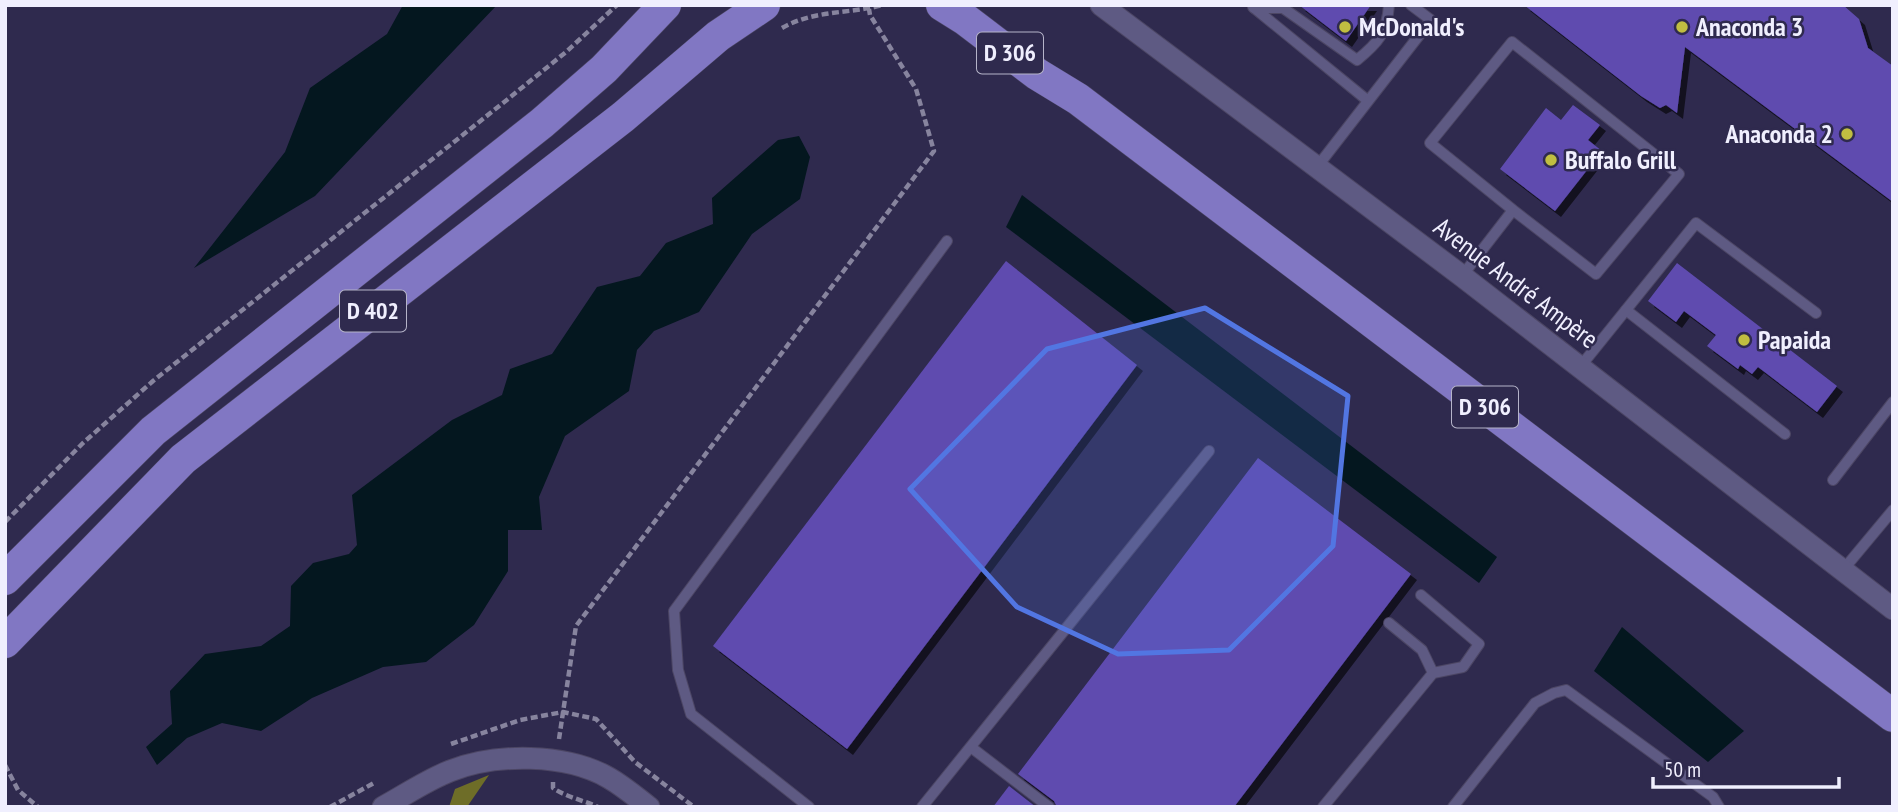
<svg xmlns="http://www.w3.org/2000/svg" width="1898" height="812" viewBox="0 0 1898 812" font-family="'PT Sans Narrow',sans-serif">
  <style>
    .forest { fill: #6e6d28 }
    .water { fill: #04171f }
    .building { fill: #5f4caf; filter: url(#shadow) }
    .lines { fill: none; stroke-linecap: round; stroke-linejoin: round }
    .lane-casing { stroke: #4c4664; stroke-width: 12 }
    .street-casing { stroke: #4c4664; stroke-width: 23 }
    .primary-casing { stroke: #4c4664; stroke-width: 33 }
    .path { stroke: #87849e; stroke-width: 4.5; stroke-dasharray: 7 3.5; stroke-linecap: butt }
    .lane { stroke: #5e5a83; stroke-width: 10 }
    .street { stroke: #5e5a83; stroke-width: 21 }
    .primary { stroke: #8177c3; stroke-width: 32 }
    .marked { fill: #5276e2; fill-opacity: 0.2; stroke: #5276e2; stroke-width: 5; stroke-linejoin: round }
    .poi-dot { fill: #c0be41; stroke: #2f2a4e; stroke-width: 2.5 }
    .labels { text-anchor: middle; stroke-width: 5; stroke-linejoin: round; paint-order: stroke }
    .shield { fill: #2f2a4e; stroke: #b6b4c9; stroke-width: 2 }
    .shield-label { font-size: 24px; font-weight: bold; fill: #f0effe }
    .poi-label { font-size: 26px; font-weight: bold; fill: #f0effe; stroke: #2f2a4e; text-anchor: start }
    .street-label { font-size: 26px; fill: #f0effe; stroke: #2f2a4e }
  </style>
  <defs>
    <filter id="shadow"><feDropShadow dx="6" dy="6" stdDeviation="0" flood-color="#0009"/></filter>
  </defs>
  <rect width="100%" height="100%" fill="#2f2a4e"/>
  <polygon class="forest" points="489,775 467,807 449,807 455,789"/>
  <g class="water">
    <polygon points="403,5 497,5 315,196 194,268 285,152 310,88 387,34"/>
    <polygon points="799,136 810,157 800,199 752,234 699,312 654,331 637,350 629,391 565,436 539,497 542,530 508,530 508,571 474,625 426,662 383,667 312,698 261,731 222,723 187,738 157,765 146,747 172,724 170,691 205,654 261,646 290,626 291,586 313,563 349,554 357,545 352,495 452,420 502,395 510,369 552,354 597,287 640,276 666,243 713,224 712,198 778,140"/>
    <polygon points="1022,195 1497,557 1479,583 1006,227"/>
    <polygon points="1622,627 1744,731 1708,762 1594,671"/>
  </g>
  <g class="building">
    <polygon points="1299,5 1371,5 1346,41"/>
    <polygon points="1524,5 1843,5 1859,19 1868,48 1893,66 1893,202 1685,47 1677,113 1666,105 1660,108 1641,96"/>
    <polygon points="1573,105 1600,125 1588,140 1602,151 1555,211 1500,169 1546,108 1561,120"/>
    <polygon points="1006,261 1137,365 847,749 713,646"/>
    <polygon points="1677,263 1837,386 1817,412 1758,367 1752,374 1740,365 1738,369 1707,346 1716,335 1684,311 1676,322 1648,301"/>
    <polygon points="1258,458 1411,574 1234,807 1057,807 1054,801 1018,774"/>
    <polygon points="1009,786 1036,807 993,807"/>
  </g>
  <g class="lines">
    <g class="lane-casing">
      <g id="lane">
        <polyline points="1253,7 1367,100"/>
        <path d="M1254 8H1283L1357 60C1378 43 1387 33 1389 5"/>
        <polyline points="1317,167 1431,20 1411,5"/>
        <polyline points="1462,276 1513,210 1596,274 1679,174 1512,42 1430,143 1513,210"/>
        <polyline points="1626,310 1785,434"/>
        <polyline points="1580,367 1696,223 1816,313"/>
        <polyline points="1833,480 1893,402"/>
        <polyline points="1843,570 1893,510"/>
        <polyline points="1389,623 1422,650 1433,673"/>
        <polyline points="972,748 1049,807"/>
        <polyline points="809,807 691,714 678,670 674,611 947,241"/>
        <polyline points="922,807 1209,451"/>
        <polyline points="1323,807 1433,673 1463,667 1479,644 1421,595"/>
        <polyline points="1453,807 1535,703 1554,693 1566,690 1713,797 1719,807"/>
      </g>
    </g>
    <g class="street-casing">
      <g id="street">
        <polyline points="1101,5 1462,276 1893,609"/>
        <path d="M383 807C405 795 427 780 450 771 496 753 566 753 609 778 623 786 636 797 649 807"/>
      </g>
    </g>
    <g class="primary-casing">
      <g id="primary">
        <polyline points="942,5 966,20 1037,74 1078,99 1893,716"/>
        <polyline points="5,579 153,431 542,123 604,69 665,5"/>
        <polyline points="5,642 183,459 623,117 718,36 764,5"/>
      </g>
    </g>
    <g class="path">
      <path d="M782 28C813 10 849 14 883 5"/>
      <polyline points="5,522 83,443 153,381 503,103 566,52 617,5"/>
      <polyline points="559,739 576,626 934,151 916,89 870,15 869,9"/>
      <polyline points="451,744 520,720 563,712 596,719 635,762 694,807"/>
      <polyline points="5,765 18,790 38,807"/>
      <path d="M553 782V788C566 797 583 800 598 807"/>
      <polyline points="330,807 374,783"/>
    </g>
    <use href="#lane" class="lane"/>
    <use href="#street" class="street"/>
    <use href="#primary" class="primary"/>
  </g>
  <path class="marked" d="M1205 308 1348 396 1333 546 1229 650 1118 654 1017 607 910 489 1047 349Z"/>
  <g class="poi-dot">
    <circle cx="1345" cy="27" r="7"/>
    <circle cx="1682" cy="27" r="7"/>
    <circle cx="1847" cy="134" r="7"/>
    <circle cx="1551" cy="160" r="7"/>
    <circle cx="1744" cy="340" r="7"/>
  </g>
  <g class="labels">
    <g class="shield">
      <rect x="977" y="32.5" width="66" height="41" rx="5"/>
      <rect x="340" y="290.5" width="66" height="41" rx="5"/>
      <rect x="1452" y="386.5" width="66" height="41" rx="5"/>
    </g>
    <g class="shield-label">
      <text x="1010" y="61">D 306</text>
      <text x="373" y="319">D 402</text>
      <text x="1485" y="415">D 306</text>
    </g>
    <g class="poi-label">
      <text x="1359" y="36">McDonald's</text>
      <text x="1696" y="36">Anaconda 3</text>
      <text x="1833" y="143" text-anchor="end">Anaconda 2</text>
      <text x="1565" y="169">Buffalo Grill</text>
      <text x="1758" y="349">Papaida</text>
    </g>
    <g class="street-label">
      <text transform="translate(1516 283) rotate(37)" y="9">Avenue André Ampère</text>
    </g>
  </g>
  <rect width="1898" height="812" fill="none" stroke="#f0effe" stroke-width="14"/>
  <path d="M1653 777v10h186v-10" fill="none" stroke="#f0effe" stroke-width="3.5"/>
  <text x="1664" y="777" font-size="21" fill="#f0effe" stroke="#2f2a4e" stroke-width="5" paint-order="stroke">50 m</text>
</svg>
